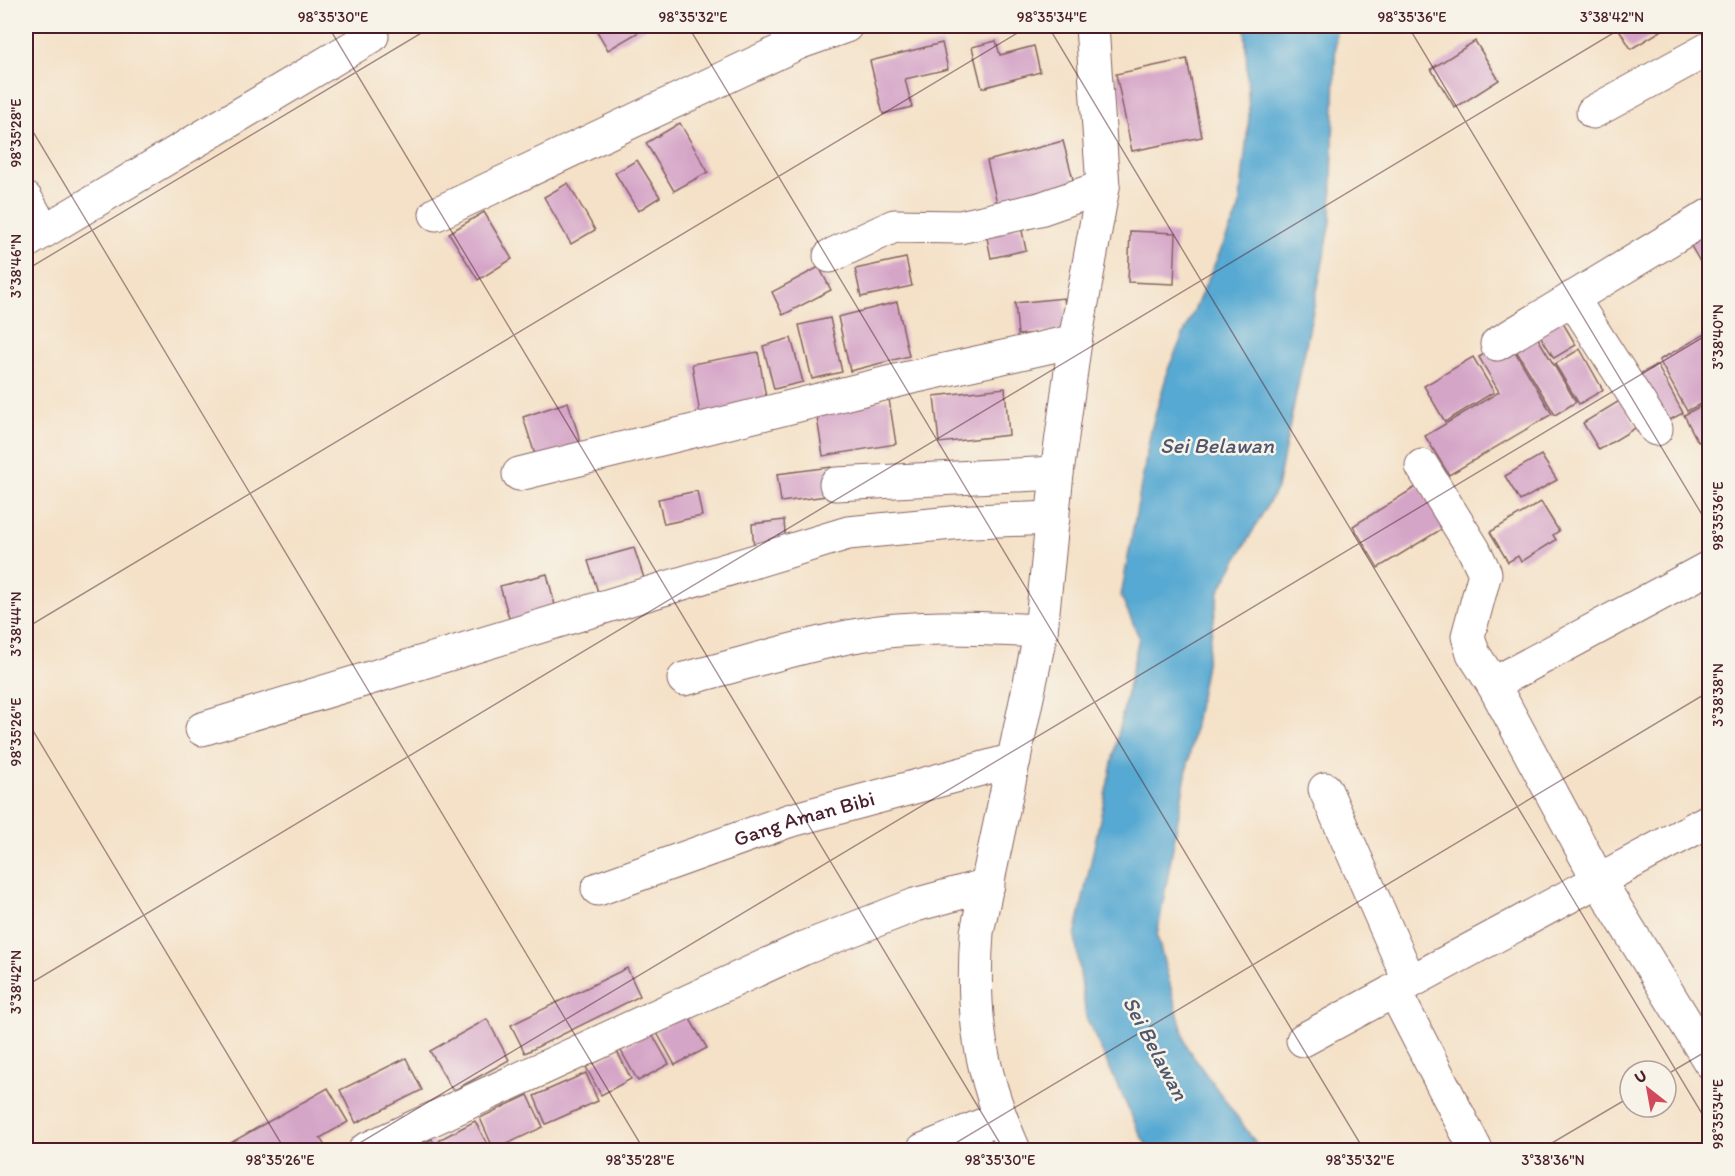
<svg xmlns="http://www.w3.org/2000/svg" width="1735" height="1176" viewBox="0 0 1735 1176" font-family="Itim,sans-serif">
  <style>
    .water { fill: #57a9d2; stroke: #50647e; stroke-width: 1.5 }
    .building { fill: #d5a5c8 }
    .lines { fill: none; stroke-linecap: round; stroke-linejoin: round }
    .street-casing { stroke: #866362; stroke-width: 35 }
    .secondary-casing { stroke: #866362; stroke-width: 35 }
    .street { stroke: #fff; stroke-width: 33 }
    .secondary { stroke: #fff; stroke-width: 33 }
    .ticks { fill: none; stroke: #4a1f2b; stroke-width: 1.5; stroke-opacity: 0.45 }
    .labels { text-anchor: middle; stroke-width: 5; stroke-linejoin: round; paint-order: stroke }
    .street-label { font-size: 21px; fill: #4a1f2b; stroke: #f7f3e8 }
    .water-label { font-size: 22px; font-style: italic; fill: #4f566e; stroke: #f7f3e8 }
    .neatline { fill: none; stroke: #4a1f2b; stroke-width: 2 }
    .ticks-label { font-size: 15px; text-anchor: middle; fill: #4a1f2b }
  </style>
  <rect width="100%" height="100%" fill="#f7f3e8"/>
  <filter id="ink" filterUnits="userSpaceOnUse"><feTurbulence type="fractalNoise" baseFrequency=".0167" numOctaves="2"/><feDisplacementMap in="SourceGraphic" scale="12" xChannelSelector="R" yChannelSelector="G"/><feConvolveMatrix kernelMatrix="1 2 1 2 8 2 1 2 1" color-interpolation-filters="sRGB"/></filter>
  <filter id="wash" filterUnits="userSpaceOnUse"><feTurbulence type="fractalNoise" baseFrequency=".008" numOctaves="4" result="noise"/><feDisplacementMap in="SourceGraphic" scale="24" xChannelSelector="R" yChannelSelector="G"/><feGaussianBlur stdDeviation="1.35" result="paint"/><feColorMatrix in="noise" values="0 0 0 0 0 0 0 0 0 0 0 0 0 0 0 0 0 1.4 0 .05"/><feComposite in="paint" operator="in"/></filter>
  <g filter="url(#wash)">
    <rect width="100%" height="100%" fill="#f4e1c7"/>
    <polygon class="water" points="1245,26 1336,26 1331,222 1277,488 1219,591 1157,936 1187,1048 1261,1150 1151,1150 1142,1138 1086,1017 1075,936 1139,637 1121,596 1151,430 1169,367 1239,209 1249,117"/>
    <g id="blocks">
      <g class="building">
        <polygon points="594,26 649,26 608,50"/>
        <polygon points="1617,26 1669,26 1631,49"/>
        <polygon points="996,41 1000,55 1034,46 1040,72 982,88 972,47"/>
        <polygon points="1475,41 1499,80 1455,108 1431,69"/>
        <polygon points="942,43 948,69 905,79 912,107 883,114 870,61"/>
        <polygon points="1187,59 1202,137 1132,151 1116,74"/>
        <polygon points="680,123 708,172 674,191 646,143"/>
        <polygon points="1063,141 1074,183 997,203 987,161"/>
        <polygon points="637,160 660,197 638,211 615,173"/>
        <polygon points="568,183 595,230 571,244 544,197"/>
        <polygon points="484,212 512,259 478,280 449,233"/>
        <polygon points="1710,219 1710,279 1684,234"/>
        <polygon points="1021,226 1026,250 991,258 986,233"/>
        <polygon points="1130,231 1176,233 1174,284 1128,282"/>
        <polygon points="906,258 912,286 861,297 855,269"/>
        <polygon points="819,267 831,290 783,315 772,292"/>
        <polygon points="1064,298 1068,330 1018,335 1015,303"/>
        <polygon points="897,302 909,356 850,371 838,317"/>
        <polygon points="1557,313 1576,345 1554,358 1534,326"/>
        <polygon points="830,318 842,372 812,379 799,325"/>
        <polygon points="1709,332 1710,399 1687,411 1659,360"/>
        <polygon points="1536,335 1576,402 1555,415 1514,347"/>
        <polygon points="791,338 803,382 774,389 763,346"/>
        <polygon points="1508,340 1552,414 1449,475 1425,436 1499,392 1479,357"/>
        <polygon points="1580,349 1603,390 1579,404 1555,364"/>
        <polygon points="758,352 767,403 700,415 692,364"/>
        <polygon points="1473,357 1494,392 1445,422 1424,386"/>
        <polygon points="1657,365 1683,413 1658,426 1632,378"/>
        <polygon points="1005,388 1009,435 939,443 934,396"/>
        <polygon points="889,399 896,444 823,456 816,411"/>
        <polygon points="1621,400 1637,427 1599,450 1583,423"/>
        <polygon points="1710,401 1710,436 1698,442 1684,415"/>
        <polygon points="568,402 581,443 536,458 523,417"/>
        <polygon points="1541,455 1557,480 1520,501 1505,476"/>
        <polygon points="831,467 834,495 781,502 777,474"/>
        <polygon points="1419,485 1445,527 1378,568 1353,526"/>
        <polygon points="697,491 702,516 664,524 658,499"/>
        <polygon points="1541,502 1559,531 1553,535 1556,540 1521,562 1518,556 1508,562 1490,532"/>
        <polygon points="784,520 786,546 754,549 752,524"/>
        <polygon points="634,548 644,578 598,592 588,561"/>
        <polygon points="547,574 557,613 511,625 500,586"/>
        <polygon points="627,968 640,996 525,1053 511,1025"/>
        <polygon points="687,1014 707,1048 675,1065 656,1031"/>
        <polygon points="487,1019 509,1060 453,1091 430,1051"/>
        <polygon points="651,1032 669,1064 638,1081 620,1049"/>
        <polygon points="617,1051 631,1079 601,1095 586,1067"/>
        <polygon points="406,1058 422,1090 356,1123 340,1090"/>
        <polygon points="586,1073 598,1101 546,1124 534,1096"/>
        <polygon points="328,1088 348,1122 320,1138 327,1149 324,1150 218,1150"/>
        <polygon points="528,1095 543,1127 494,1150 480,1118"/>
        <polygon points="475,1121 490,1150 445,1150 439,1140"/>
        <polygon points="432,1139 438,1150 411,1150"/>
      </g>
    </g>
  </g>
  <g filter="url(#ink)">
    <use href="#blocks" fill-opacity="0" stroke="#866362" stroke-width="1.5"/>
    <g class="lines">
      <g class="street-casing">
        <g id="street">
          <polyline points="1593,112 1710,48"/>
          <polyline points="26,199 44,231"/>
          <polyline points="436,214 798,43 846,26"/>
          <polyline points="26,242 372,36"/>
          <polyline points="830,256 894,226 960,227 1040,209 1103,187"/>
          <polyline points="1572,298 1656,429"/>
          <polyline points="1497,344 1710,215"/>
          <polyline points="1422,466 1474,550 1485,573 1468,636 1473,653 1493,684"/>
          <polyline points="519,474 908,378 1075,341"/>
          <polyline points="836,484 1057,473"/>
          <polyline points="1710,567 1493,684 1599,881 1710,1062"/>
          <path d="M684 679C740 665 796 647 853 636 914 624 979 628 1041 631"/>
          <polyline points="202,729 848,533 973,521 1053,518"/>
          <polyline points="1325,789 1410,982"/>
          <path id="s1" d="M598 889 788 821 1014 760"/>
          <polyline points="1394,990 1476,1150"/>
          <polyline points="1303,1040 1710,820"/>
          <polyline points="365,1150 802,949 915,905 988,885"/>
          <polyline points="923,1150 1000,1118"/>
        </g>
      </g>
      <g class="secondary-casing">
        <path id="secondary" d="M1014 1150C980 1073 971 1016 977 932L1041 631 1057 473 1075 341 1103 187 1092 26"/>
      </g>
      <use href="#street" class="street"/>
      <use href="#secondary" class="secondary"/>
    </g>
  </g>
  <path class="ticks" d="M328 26 1004 1150M688 26 1364 1150M1048 26 1710 1127M1408 26 1710 528M26 120 644 1150M26 270 433 26M26 628 1029 26M26 719 285 1150M26 986 1625 26M1666 1075 1710 1049M348 1150 1710 333M944 1150 1710 691M1540 1150 1630 1097"/>
  <g class="labels">
    <g class="street-label">
      <text dy="7" stroke="none"><textPath href="#s1" startOffset="218">Gang Aman Bibi</textPath></text>
    </g>
    <g class="water-label">
      <text x="1217" y="453">Sei Belawan</text>
      <text transform="translate(1156 1048) rotate(62)" y="8">Sei Belawan</text>
    </g>
  </g>
  <rect width="1735" height="1176" fill="none" stroke="#f7f3e8" stroke-width="66"/>
  <g transform="translate(1648 1089) rotate(329)"><circle r="28" fill="#f7f3e8" stroke="#b29e9c" stroke-width="1.5"/>
  <path d="M0-4.5L10 22L0 15L-10 22Z" fill="#d1495b"/>
  <text y="-9" font-size="16" font-weight="bold" text-anchor="middle" fill="#4a1f2b">U</text>
  </g>
  <rect x="33" y="33" width="1669" height="1110" class="neatline"/>
  <g class="ticks-label">
    <text x="333" y="22">98°35'30"E</text>
    <text x="693" y="22">98°35'32"E</text>
    <text x="1052" y="22">98°35'34"E</text>
    <text x="1412" y="22">98°35'36"E</text>
    <text x="1612" y="22">3°38'42"N</text>
    <text transform="translate(16 133) rotate(-90)" y="5">98°35'28"E</text>
    <text transform="translate(16 266) rotate(-90)" y="5">3°38'46"N</text>
    <text transform="translate(1718 337) rotate(-90)" y="5">3°38'40"N</text>
    <text transform="translate(1718 516) rotate(-90)" y="5">98°35'36"E</text>
    <text transform="translate(16 624) rotate(-90)" y="5">3°38'44"N</text>
    <text transform="translate(1718 695) rotate(-90)" y="5">3°38'38"N</text>
    <text transform="translate(16 732) rotate(-90)" y="5">98°35'26"E</text>
    <text transform="translate(16 982) rotate(-90)" y="5">3°38'42"N</text>
    <text transform="translate(1718 1114) rotate(-90)" y="5">98°35'34"E</text>
    <text x="280" y="1165">98°35'26"E</text>
    <text x="640" y="1165">98°35'28"E</text>
    <text x="1000" y="1165">98°35'30"E</text>
    <text x="1360" y="1165">98°35'32"E</text>
    <text x="1553" y="1165">3°38'36"N</text>
  </g>
</svg>
